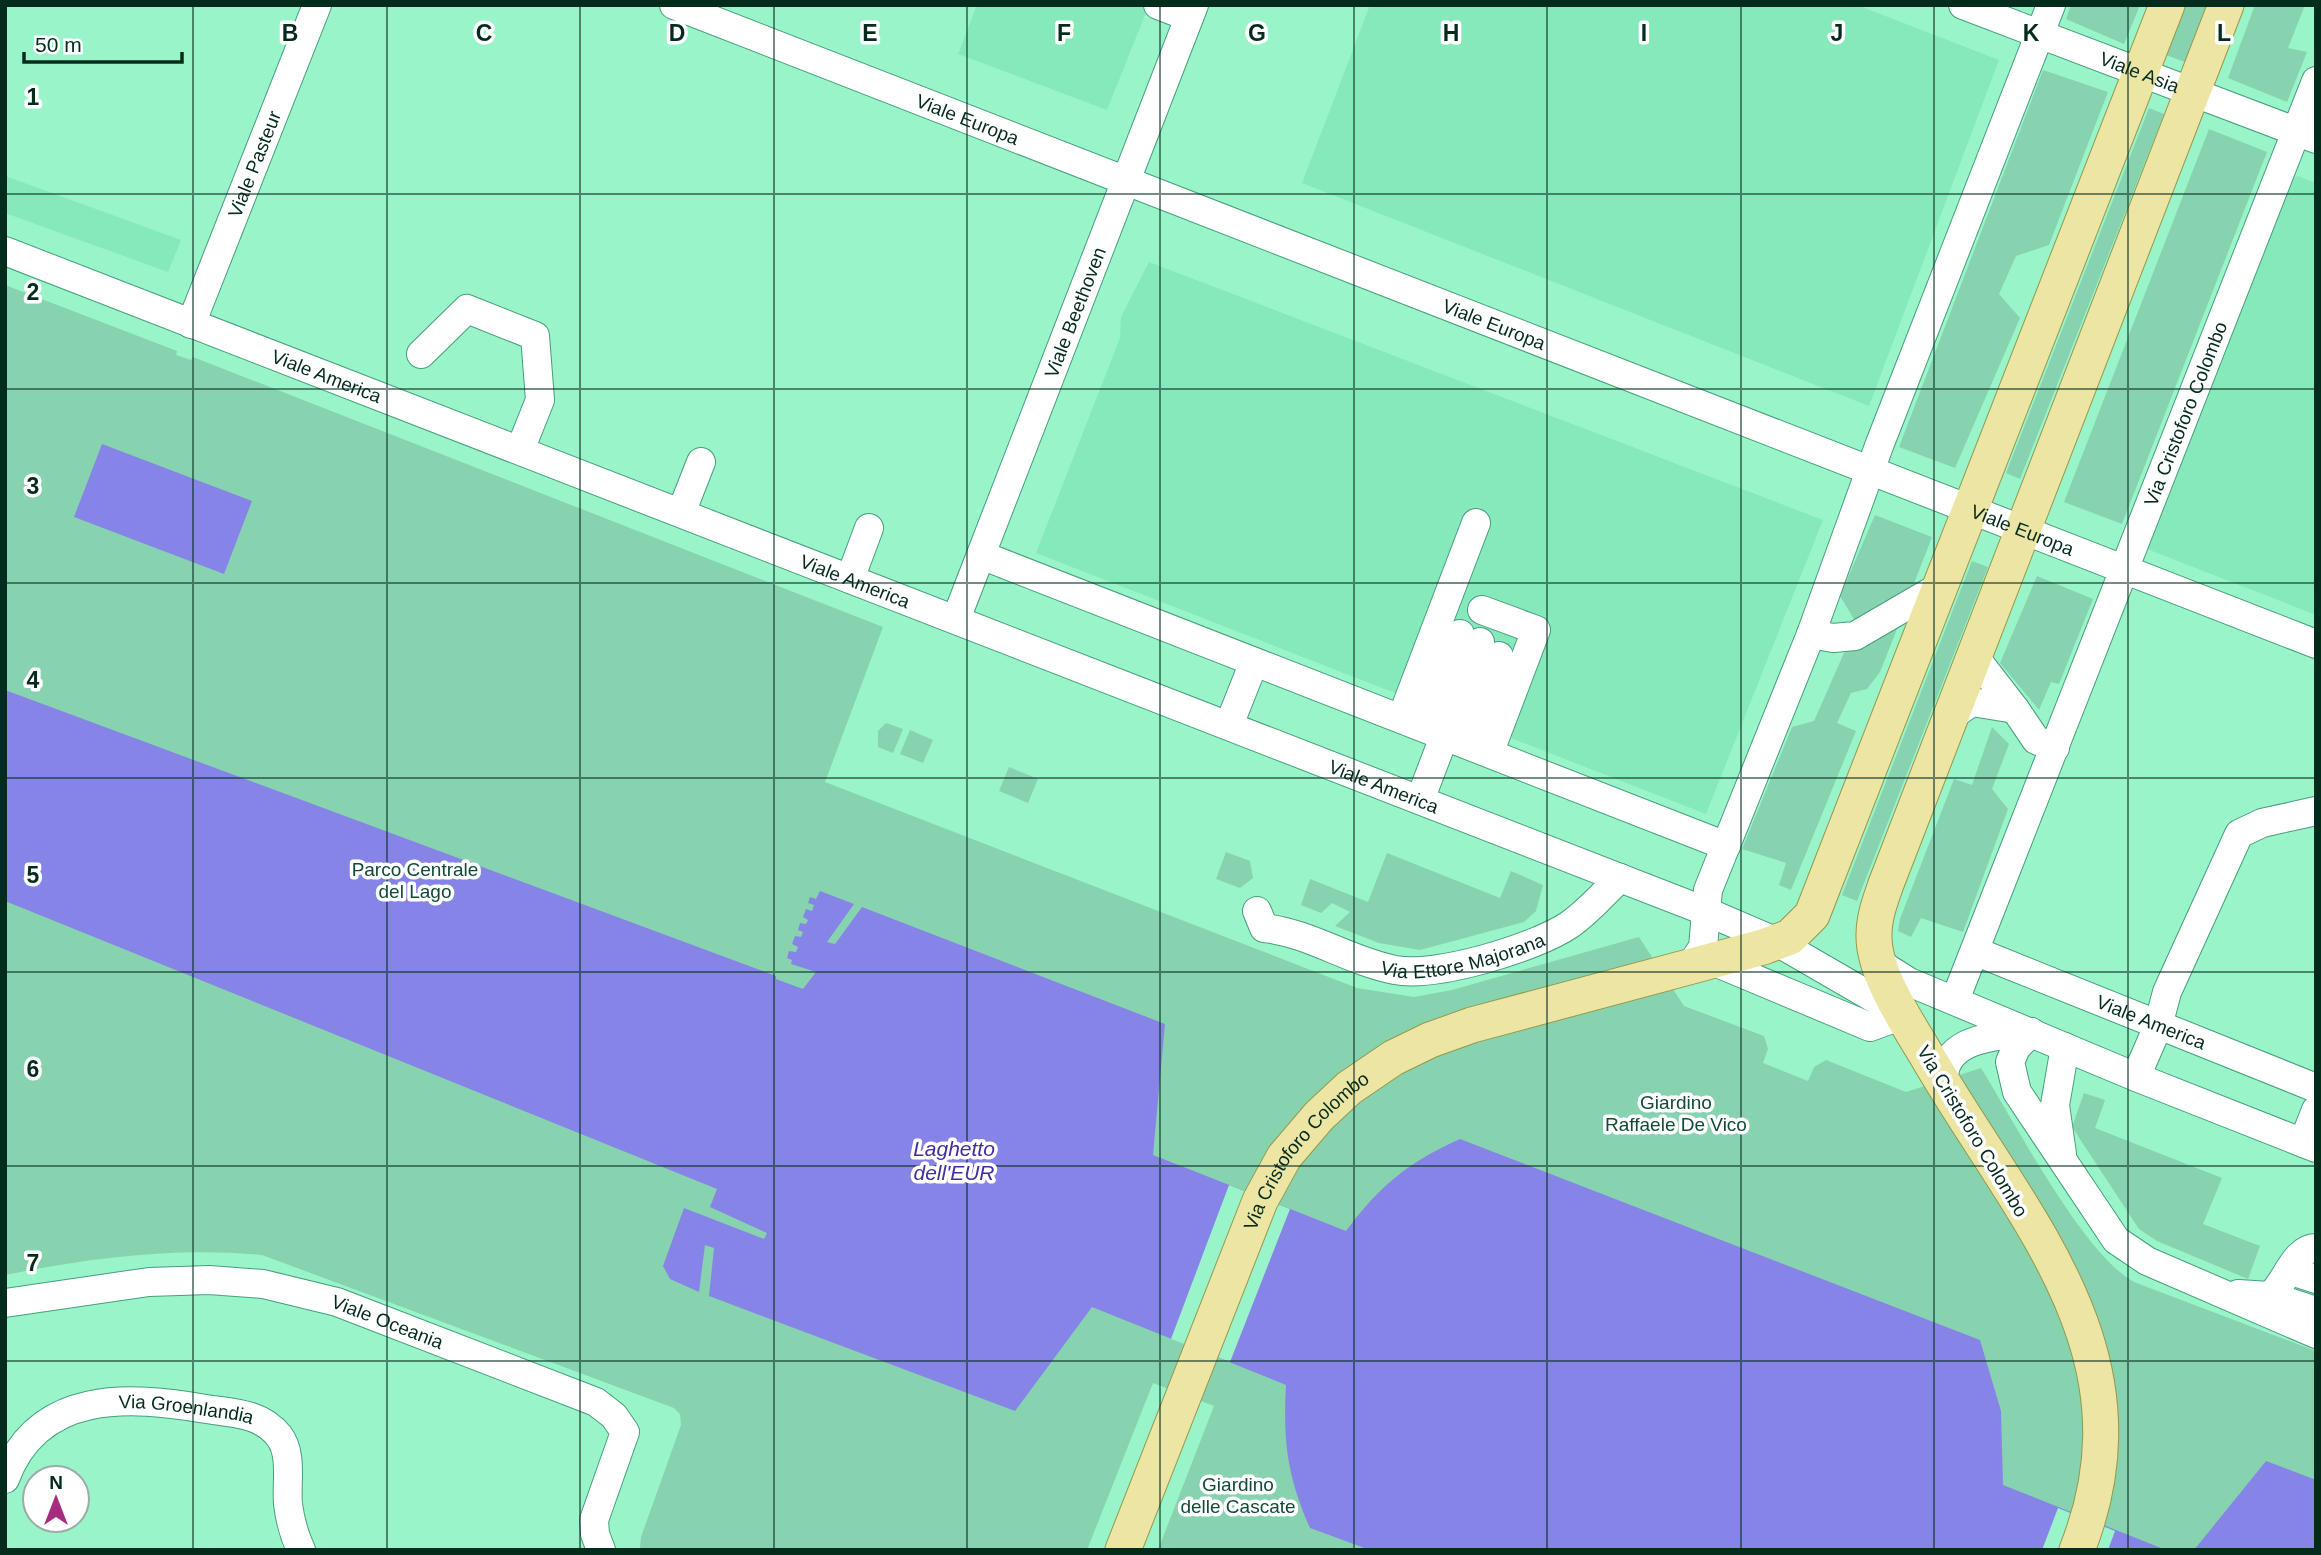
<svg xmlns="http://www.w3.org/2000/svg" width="2321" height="1555" viewBox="0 0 2321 1555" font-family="Helvetica,sans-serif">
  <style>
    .built { fill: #85e9bc }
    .green { fill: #87d3af }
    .water { fill: #8784e8 }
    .pier { fill: #99f4ca }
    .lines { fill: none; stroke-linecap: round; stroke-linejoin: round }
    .minor-casing { stroke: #45a07a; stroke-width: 30 }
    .major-casing { stroke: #93994d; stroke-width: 37 }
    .minor { stroke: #fff; stroke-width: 28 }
    .major { stroke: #ece5a4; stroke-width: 35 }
    .grid { fill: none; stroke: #042c1d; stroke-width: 2; stroke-opacity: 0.55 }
    .labels { text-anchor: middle; stroke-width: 7; stroke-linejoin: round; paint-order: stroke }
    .street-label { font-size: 19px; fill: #042c1d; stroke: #fff }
    .park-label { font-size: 19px; fill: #114b35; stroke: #fff }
    .water-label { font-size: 21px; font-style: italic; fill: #422da1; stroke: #fff }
    .grid-label { font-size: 23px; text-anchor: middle; font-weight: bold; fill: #042c1d; stroke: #fff; stroke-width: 7; stroke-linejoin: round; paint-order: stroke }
  </style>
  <rect width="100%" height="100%" fill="#99f4ca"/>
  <g class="built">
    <polygon points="977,5 1149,5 1107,110 958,54"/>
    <polygon points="1370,5 1857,5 1999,60 1869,406 1302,183"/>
    <polygon points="5,176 181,240 168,272 5,213"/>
    <polygon points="2298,176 2316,183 2316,615 2147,549 2285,181"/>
    <polygon points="1149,262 1823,520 1706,814 1036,553 1120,338 1121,317"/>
  </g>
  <g class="green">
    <polygon points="2071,5 2140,5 2124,44 2066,19"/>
    <polygon points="2186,5 2207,5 2185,62 2166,55"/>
    <polygon points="2255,5 2305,5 2288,48 2307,52 2287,102 2228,78"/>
    <polygon points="2043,70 2108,92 2049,245 2016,256 1999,294 2020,318 1955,468 1899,447"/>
    <polygon points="2149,108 2164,114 2020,479 2006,473"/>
    <polygon points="2209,129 2267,152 2122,524 2064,502"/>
    <path d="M5 285 177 351 176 355 191 360 193 357 883 627 825 782 1357 988 1414 997 1452 990 1639 937 1684 1006 1764 1036 1768 1049 1763 1063 1808 1081 1814 1067 1826 1060 1906 1092 1981 1068C2014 1121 2083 1254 2134 1282L2316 1351V1550H1158L1214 1406 1153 1383 1087 1550H643L640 1547 641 1537 681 1425 680 1414 674 1408 262 1255C174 1247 91 1258 5 1275Z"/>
    <polygon points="1875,515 1932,537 1913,586 1857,624 1840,596"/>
    <polygon points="1972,561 1988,567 1857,901 1842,895"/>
    <polygon points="2037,576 2093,599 2059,684 2051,682 2039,710 2000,663"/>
    <polygon points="1899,624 1880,672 1867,689 1851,693 1837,723 1856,731 1791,890 1779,885 1786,863 1742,849 1792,727 1814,721 1844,653"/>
    <polygon points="886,723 903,729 893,753 878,747 878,731"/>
    <polygon points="1992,727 2009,744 1992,789 2008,809 1963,932 1921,918 1911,937 1898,931 1900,919 1954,779 1972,785"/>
    <polygon points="910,730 933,740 923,763 900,754"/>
    <polygon points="1009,767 1038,779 1028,803 999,791"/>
    <polygon points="1226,852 1250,861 1253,878 1240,888 1216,879"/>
    <polygon points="1387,853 1500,898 1511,871 1543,885 1536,911 1524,922 1420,950 1379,943 1335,926 1350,912 1332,903 1321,913 1301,905 1310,879 1368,902"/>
    <polygon points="2084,1093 2105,1100 2095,1128 2222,1178 2203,1224 2260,1246 2248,1279 2157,1241 2139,1229 2072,1127"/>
  </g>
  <g class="water">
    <polygon points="102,444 252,501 224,574 74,517"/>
    <path d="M5 690 776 976V979L803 989 816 972 791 964 792 960 787 958 789 951 796 952 798 947 792 944 795 936 801 937 803 932 798 930 800 923 806 924 808 920 803 917 806 909 812 911 814 905 808 903 810 897 816 899 820 891 854 904 827 942 835 944 862 907 1165 1024 1153 1155 1346 1231C1380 1185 1409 1162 1460 1139L1980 1340 2001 1411 2003 1485 2166 1550H1370L1310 1528C1287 1476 1283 1441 1286 1385L1092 1307 1015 1411 709 1296 714 1248 705 1245 699 1292 670 1279 663 1266 684 1208 764 1239 767 1233 710 1207 717 1189 5 901Z"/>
    <polygon points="2266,1461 2316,1480 2316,1550 2194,1550"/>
  </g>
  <g class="pier">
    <polygon points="1229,1185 1290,1209 1230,1362 1171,1339"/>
    <polygon points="2058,1508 2115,1531 2108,1550 2042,1550"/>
  </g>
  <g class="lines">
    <g class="minor-casing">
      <g id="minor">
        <path id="s1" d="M674 5 2316 644"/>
        <polyline points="1158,5 1189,17"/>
        <path id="s2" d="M1963 5 2316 139"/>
        <path id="s3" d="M5 251 1705 911 1777 942 1903 1015"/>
        <path id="s4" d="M191 324 317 5"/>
        <polyline points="421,354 467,309 535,336 540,400 520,450"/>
        <polyline points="681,513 701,462"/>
        <polyline points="981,555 1726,846"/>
        <polyline points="850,579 869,528"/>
        <polyline points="1482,610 1536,630 1490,751"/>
        <path id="s5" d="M956 619 1194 5"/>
        <polyline points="1811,634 1833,638 1855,636 1939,587"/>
        <polyline points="2015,709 2036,740 2055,748"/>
        <polyline points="1951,716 1972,702 2015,709 1974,656"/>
        <polyline points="1402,717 1476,523"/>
        <polyline points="1229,725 1254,662"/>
        <polyline points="1426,727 1460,634"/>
        <polyline points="1466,742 1499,656"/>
        <polyline points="1420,800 1480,642"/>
        <path id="s6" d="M1257 911 1264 928C1310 933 1349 961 1395 970 1435 978 1535 948 1569 925 1588 912 1603 894 1620 878"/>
        <path id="s7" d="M1987 956 2316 1088"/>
        <polyline points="1710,960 1870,1027 1903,1015"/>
        <polyline points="1879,963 1909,982 2136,1077 2316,1148"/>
        <polyline points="1691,965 1703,947 1708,890 1811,634 1879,446 2051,5"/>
        <path id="s8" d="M1955 1000 2316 81"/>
        <polyline points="2031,1032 2016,1048 2010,1062 2017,1092 2116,1240 2147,1261 2316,1334"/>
        <polyline points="2136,1077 2158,1026 2167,992 2239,834 2262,823 2316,811"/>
        <path d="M1943 1084C1943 1036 1994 1037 2031 1032"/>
        <polyline points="2303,1143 2316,1110"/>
        <polyline points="2062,1154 2055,1105 2065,1047"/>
        <polyline points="2291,1271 2316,1279"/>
        <path d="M2238 1294 2270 1296C2286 1283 2294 1248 2316 1248"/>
        <polyline points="2270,1296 2316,1311"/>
        <path id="s9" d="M5 1303 149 1282 209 1280 263 1284 337 1302 596 1402 614 1416 625 1432 594 1520 595 1534 601 1550"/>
        <path id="s10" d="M5 1479C38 1389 130 1396 206 1409 233 1413 261 1413 279 1436 293 1454 286 1483 288 1504 290 1520 294 1535 301 1550"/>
      </g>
    </g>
    <g class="major-casing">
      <g id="major">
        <path id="s11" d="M1123 1550 1260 1201 1284 1157 1319 1116 1349 1088 1393 1058 1430 1040 1472 1025 1763 947 1790 937 1812 915 2167 5"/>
        <path d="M2077 1550C2156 1351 2020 1217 1927 1056 1908 1024 1873 973 1874 935 1874 917 1880 901 1886 884L2226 5"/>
      </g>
    </g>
    <use href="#minor" class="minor"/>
    <use href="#major" class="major"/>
  </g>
  <path class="grid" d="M193 5V1550M387 5V1550M580 5V1550M774 5V1550M967 5V1550M1160 5V1550M1354 5V1550M1547 5V1550M1741 5V1550M1934 5V1550M2128 5V1550M5 194H2316M5 389H2316M5 583H2316M5 778H2316M5 972H2316M5 1166H2316M5 1361H2316"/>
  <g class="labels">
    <g class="street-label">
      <text dy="7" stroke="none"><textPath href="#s2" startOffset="189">Viale Asia</textPath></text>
      <text dy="7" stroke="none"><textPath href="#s1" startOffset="315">Viale Europa</textPath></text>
      <text dy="7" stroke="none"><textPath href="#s4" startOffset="172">Viale Pasteur</textPath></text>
      <text dy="7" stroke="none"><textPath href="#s5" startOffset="329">Viale Beethoven</textPath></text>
      <text dy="7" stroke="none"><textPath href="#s1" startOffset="880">Viale Europa</textPath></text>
      <text dy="7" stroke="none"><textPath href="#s3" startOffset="345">Viale America</textPath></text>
      <text dy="7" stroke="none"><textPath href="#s8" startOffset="630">Via Cristoforo Colombo</textPath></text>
      <text dy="7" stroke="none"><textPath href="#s1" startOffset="1447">Viale Europa</textPath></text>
      <text dy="7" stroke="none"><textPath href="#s3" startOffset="912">Viale America</textPath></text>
      <text dy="7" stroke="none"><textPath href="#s3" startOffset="1479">Viale America</textPath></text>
      <text dy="7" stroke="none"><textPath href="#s6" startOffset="226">Via Ettore Majorana</textPath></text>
      <text dy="7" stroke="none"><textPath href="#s7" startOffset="177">Viale America</textPath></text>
      <text transform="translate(1973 1131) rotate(59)" y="7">Via Cristoforo Colombo</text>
      <text dy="7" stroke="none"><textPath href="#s11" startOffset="443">Via Cristoforo Colombo</textPath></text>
      <text dy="7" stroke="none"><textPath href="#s9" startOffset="390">Viale Oceania</textPath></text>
      <text dy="7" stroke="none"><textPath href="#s10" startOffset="215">Via Groenlandia</textPath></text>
    </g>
    <g class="park-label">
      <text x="415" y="876">Parco Centrale<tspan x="415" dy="22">del Lago</tspan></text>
      <text x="1676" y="1109">Giardino<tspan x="1676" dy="22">Raffaele De Vico</tspan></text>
      <text x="1238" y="1491">Giardino<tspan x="1238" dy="22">delle Cascate</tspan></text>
    </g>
    <g class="water-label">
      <text x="954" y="1156">Laghetto<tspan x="954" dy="24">dell'EUR</tspan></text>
    </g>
  </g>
  <g class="grid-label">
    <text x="290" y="41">B</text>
    <text x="484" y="41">C</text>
    <text x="677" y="41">D</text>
    <text x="870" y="41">E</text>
    <text x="1064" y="41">F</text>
    <text x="1257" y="41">G</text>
    <text x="1451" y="41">H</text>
    <text x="1644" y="41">I</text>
    <text x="1837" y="41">J</text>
    <text x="2031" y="41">K</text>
    <text x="2224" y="41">L</text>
    <text x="33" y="105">1</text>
    <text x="33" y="300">2</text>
    <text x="33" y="494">3</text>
    <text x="33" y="688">4</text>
    <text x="33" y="883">5</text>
    <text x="33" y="1077">6</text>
    <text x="33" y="1271">7</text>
  </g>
  <rect width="2321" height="1555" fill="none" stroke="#042c1d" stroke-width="14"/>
  <g transform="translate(56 1499)"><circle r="33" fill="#ffffff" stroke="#9baba5" stroke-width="2"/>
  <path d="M0-5L12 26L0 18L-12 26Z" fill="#a62c80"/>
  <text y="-10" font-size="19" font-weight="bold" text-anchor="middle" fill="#042c1d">N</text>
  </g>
  <path d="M24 52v10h158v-10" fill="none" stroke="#042c1d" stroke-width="3.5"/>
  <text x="35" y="52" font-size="21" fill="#042c1d" stroke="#ffffff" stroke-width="5" paint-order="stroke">50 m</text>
</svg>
